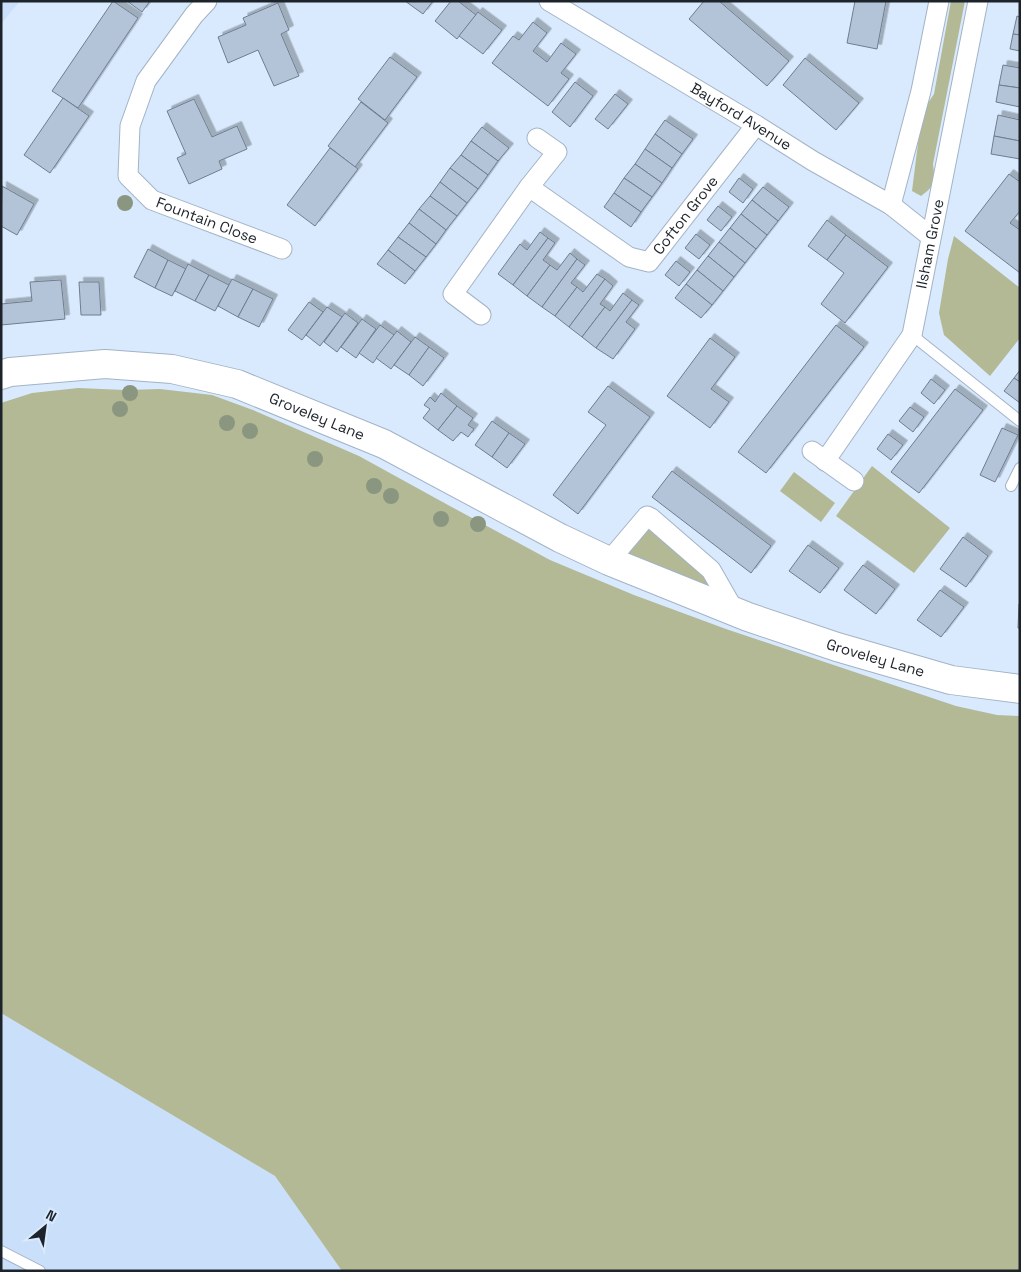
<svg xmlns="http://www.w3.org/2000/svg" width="1021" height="1272" viewBox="0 0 1021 1272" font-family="'Space Grotesk',sans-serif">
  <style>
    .built { fill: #cadffa }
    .green { fill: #b3b995 }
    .building { fill: #b4c4d8; stroke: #6e7d8f; filter: url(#shadow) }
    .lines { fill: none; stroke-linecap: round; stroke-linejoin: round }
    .lane-casing { stroke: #a3b3c6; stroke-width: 12 }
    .street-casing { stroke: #a3b3c6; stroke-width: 21 }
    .secondary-casing { stroke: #a3b3c6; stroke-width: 30 }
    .lane { stroke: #fff; stroke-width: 10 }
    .street { stroke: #fff; stroke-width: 19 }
    .secondary { stroke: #fff; stroke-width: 28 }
    .tree { fill: #8b9680 }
    .labels { text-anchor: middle; stroke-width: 5; stroke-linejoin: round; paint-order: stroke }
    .street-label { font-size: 15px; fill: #1d232a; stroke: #d9eafe }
  </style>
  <defs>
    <filter id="shadow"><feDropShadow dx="4.5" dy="-4.5" stdDeviation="0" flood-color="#0004"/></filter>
  </defs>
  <rect width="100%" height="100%" fill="#d9eafe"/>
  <g class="built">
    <polygon points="1,1 20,1 1,24"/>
    <polygon points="1,1013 275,1176 342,1271 1,1271"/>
  </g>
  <g class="green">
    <path d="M951 1H965L933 164C935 182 936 185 921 196L912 191 922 112 934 94Z"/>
    <polygon points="954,236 1020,288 1020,338 990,376 944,335 939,313 948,259"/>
    <polygon points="78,388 125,390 160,389 212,395 253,410 359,456 448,505 550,560 634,595 726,629 956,706 997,715 1020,716 1020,1271 342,1271 275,1176 1,1013 1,403 32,393"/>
    <polygon points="872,466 950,528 914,573 836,516"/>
    <polygon points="794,472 835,503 821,522 780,491"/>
    <polygon points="651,524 709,575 711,588 628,554"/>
  </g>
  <g class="building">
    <polygon points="113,1 138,18 78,108 52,91"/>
    <polygon points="127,1 150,1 142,12"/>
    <polygon points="405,1 433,1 423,14"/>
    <polygon points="451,1 458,1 476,15 457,39 435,21"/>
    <polygon points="704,1 719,1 789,61 767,86 689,19"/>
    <polygon points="855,1 886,1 877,49 847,43"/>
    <polygon points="278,3 289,30 281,34 299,76 274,86 258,50 228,63 218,37 246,25 243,18"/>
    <polygon points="478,12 502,30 483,54 459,36"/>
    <polygon points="1017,16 1020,17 1020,35 1013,34"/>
    <polygon points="533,22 547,33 533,51 547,62 561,43 576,54 561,73 569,79 548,106 492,63 513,36 519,40"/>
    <polygon points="1013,34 1020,35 1020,51 1010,49"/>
    <polygon points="390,57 417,77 385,120 358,99"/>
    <polygon points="805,58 859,103 836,130 783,85"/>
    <polygon points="1003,65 1020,68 1020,88 999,85"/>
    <polygon points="575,82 593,96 570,127 552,112"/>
    <polygon points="999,85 1020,88 1020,107 996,102"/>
    <polygon points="615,94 628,104 608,129 595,119"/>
    <polygon points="63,98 89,116 50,173 24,155"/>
    <polygon points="194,99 212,137 237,126 247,149 219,161 222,169 189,184 177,158 186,154 167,111"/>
    <polygon points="361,102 388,123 355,167 328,146"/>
    <polygon points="998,115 1020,120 1020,141 994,136"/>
    <polygon points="665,120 693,139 682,154 655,134"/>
    <polygon points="482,127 509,148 498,161 471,141"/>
    <polygon points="655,134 682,154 672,168 645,149"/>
    <polygon points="994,136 1020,141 1020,159 991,154"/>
    <polygon points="471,141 498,161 488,175 461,155"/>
    <polygon points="330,148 358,169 315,226 287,205"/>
    <polygon points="645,149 672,168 662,183 635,164"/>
    <polygon points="461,155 488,175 478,189 450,168"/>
    <polygon points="635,164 662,183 652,197 624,178"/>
    <polygon points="450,168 478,189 467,203 440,182"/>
    <polygon points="1009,174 1020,182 1020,211 1010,223 1020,230 1020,273 965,231"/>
    <polygon points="624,178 652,197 641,212 614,193"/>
    <polygon points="739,178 753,189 743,203 729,192"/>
    <polygon points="440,182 467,203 457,216 430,196"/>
    <polygon points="2,186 34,204 17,235 1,226"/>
    <polygon points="763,187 789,207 778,221 752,200"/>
    <polygon points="614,193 641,212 631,227 604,207"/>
    <polygon points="430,196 457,216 446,230 419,209"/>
    <polygon points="752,200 778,221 767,235 741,214"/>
    <polygon points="718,206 732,217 721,231 707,220"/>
    <polygon points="419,209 446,230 436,244 409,223"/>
    <polygon points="741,214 767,235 756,249 730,228"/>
    <polygon points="827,220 846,235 827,260 808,246"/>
    <polygon points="409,223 436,244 426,257 398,237"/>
    <polygon points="730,228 756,249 745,263 719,242"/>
    <polygon points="540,232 548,238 513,285 498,274 520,244 527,250"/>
    <polygon points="696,234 710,245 699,259 685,248"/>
    <polygon points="846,235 888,267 845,323 821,304 844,273 827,260"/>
    <polygon points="398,237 426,257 415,271 388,250"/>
    <polygon points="548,238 555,243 543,260 550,265 527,296 513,285"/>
    <polygon points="719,242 745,263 734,277 708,256"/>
    <polygon points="148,249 168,260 155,288 134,277"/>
    <polygon points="388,250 415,271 405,284 377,264"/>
    <polygon points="570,253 577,259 542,307 527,296 550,265 557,270"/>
    <polygon points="708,256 734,277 723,291 697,270"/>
    <polygon points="577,259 585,265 571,283 577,287 555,316 542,307"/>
    <polygon points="168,260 186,269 172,296 155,288"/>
    <polygon points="676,261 690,272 679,286 665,275"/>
    <polygon points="188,264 209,275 195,301 175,291"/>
    <polygon points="697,270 723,291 712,305 686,284"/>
    <polygon points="597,274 605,279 569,327 555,316 577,287 583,292"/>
    <polygon points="209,275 229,285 215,311 195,301"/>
    <polygon points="232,279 253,289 238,317 218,306"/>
    <polygon points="605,279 613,286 600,304 605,307 582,337 569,327"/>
    <polygon points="61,280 65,319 1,325 1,304 32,301 30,282"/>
    <polygon points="79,282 99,282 101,315 81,315"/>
    <polygon points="686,284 712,305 701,318 675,298"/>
    <polygon points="253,289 273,299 259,327 238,317"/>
    <polygon points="623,293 632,300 596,348 582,337 605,307 610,311"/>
    <polygon points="632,300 639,305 626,322 635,329 613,359 596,348"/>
    <polygon points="309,302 323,312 302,340 288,330"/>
    <polygon points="327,307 342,317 320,346 306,335"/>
    <polygon points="345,313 358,323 337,352 324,342"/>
    <polygon points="362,319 376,329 356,358 341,347"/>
    <polygon points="380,325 394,335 373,363 359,353"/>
    <polygon points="836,325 864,347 766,473 738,452"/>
    <polygon points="397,331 411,342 391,369 376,358"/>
    <polygon points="415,337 429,347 409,375 394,365"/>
    <polygon points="710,338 735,357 711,389 729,402 710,428 667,396"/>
    <polygon points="429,347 444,358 423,386 409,375"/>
    <polygon points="1020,370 1020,382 1014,378"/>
    <polygon points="1014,378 1020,382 1020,403 1004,391"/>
    <polygon points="931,379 945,390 934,404 921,393"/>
    <polygon points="608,386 650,417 578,514 553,495 606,425 588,412"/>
    <polygon points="955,389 983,410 919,493 891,472"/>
    <polygon points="441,393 457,406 438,430 423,418 430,409 424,405 430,397 435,402"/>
    <polygon points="457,406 473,418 468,425 474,429 468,437 461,432 453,441 438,430"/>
    <polygon points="910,407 924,417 913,432 899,421"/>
    <polygon points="492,421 509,433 492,457 475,445"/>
    <polygon points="1002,428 1018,435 995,482 980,475"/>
    <polygon points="509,433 525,444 507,468 492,457"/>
    <polygon points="888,434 903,445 891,460 877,449"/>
    <polygon points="672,471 771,546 751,573 652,497"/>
    <polygon points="963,537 988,556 966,587 940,569"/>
    <polygon points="808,545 839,568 820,593 789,571"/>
    <polygon points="863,565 895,589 876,614 844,590"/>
    <polygon points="940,590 964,607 941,637 917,620"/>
    <polygon points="1019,604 1020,604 1020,629 1018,628"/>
  </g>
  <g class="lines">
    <g class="lane-casing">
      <g id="lane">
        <polyline points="912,335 1020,421"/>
        <polyline points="1011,486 1020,468"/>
        <polyline points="1,1251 40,1271"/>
      </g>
    </g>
    <g class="street-casing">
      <g id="street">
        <path id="s1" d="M207 1 194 15 146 81 130 126 128 176 152 200 282 249"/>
        <path id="s2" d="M549 1 756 125 813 161 891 205 930 236"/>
        <path id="s3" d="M529 187 629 257 649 262 756 125"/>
        <polyline points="891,205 921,91 939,1"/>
        <polyline points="481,315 453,294 529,187 557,152 537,138"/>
        <polyline points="812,451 854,481"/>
        <path id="s4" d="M825 461 912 335 978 1"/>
        <polyline points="609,561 647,516 651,518 711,570 735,612"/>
      </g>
    </g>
    <g class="secondary-casing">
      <g id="secondary">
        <path id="s5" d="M1 375 10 372 105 364 172 369 237 384 384 444 560 538 609 561 748 617 837 647 951 680 1020 689"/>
      </g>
    </g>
    <use href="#lane" class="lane"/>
    <use href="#street" class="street"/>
    <use href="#secondary" class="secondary"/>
  </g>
  <g class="tree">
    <circle cx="125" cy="203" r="8"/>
    <circle cx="130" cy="393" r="8"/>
    <circle cx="120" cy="409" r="8"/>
    <circle cx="227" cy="423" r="8"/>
    <circle cx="250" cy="431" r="8"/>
    <circle cx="315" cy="459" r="8"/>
    <circle cx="374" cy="486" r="8"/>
    <circle cx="391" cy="496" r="8"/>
    <circle cx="441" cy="519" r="8"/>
    <circle cx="478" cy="524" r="8"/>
  </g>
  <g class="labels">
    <g class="street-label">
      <text dy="5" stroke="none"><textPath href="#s2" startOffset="224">Bayford Avenue</textPath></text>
      <text dy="5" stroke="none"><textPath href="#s3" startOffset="202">Cofton Grove</textPath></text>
      <text dy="5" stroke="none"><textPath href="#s1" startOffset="291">Fountain Close</textPath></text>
      <text dy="5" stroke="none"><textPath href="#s4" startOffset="246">Ilsham Grove</textPath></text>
      <text dy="5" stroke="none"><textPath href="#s5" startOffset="325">Groveley Lane</textPath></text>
      <text dy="5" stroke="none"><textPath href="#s5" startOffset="935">Groveley Lane</textPath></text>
    </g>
  </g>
  <rect width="1021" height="1272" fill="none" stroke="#1d232a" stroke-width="5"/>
  <g transform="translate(45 1227) rotate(29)" stroke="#d9eafe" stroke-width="4" paint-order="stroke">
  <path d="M0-4L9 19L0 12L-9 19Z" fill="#1d232a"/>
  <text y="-8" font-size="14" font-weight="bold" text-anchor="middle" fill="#1d232a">N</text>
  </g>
</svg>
